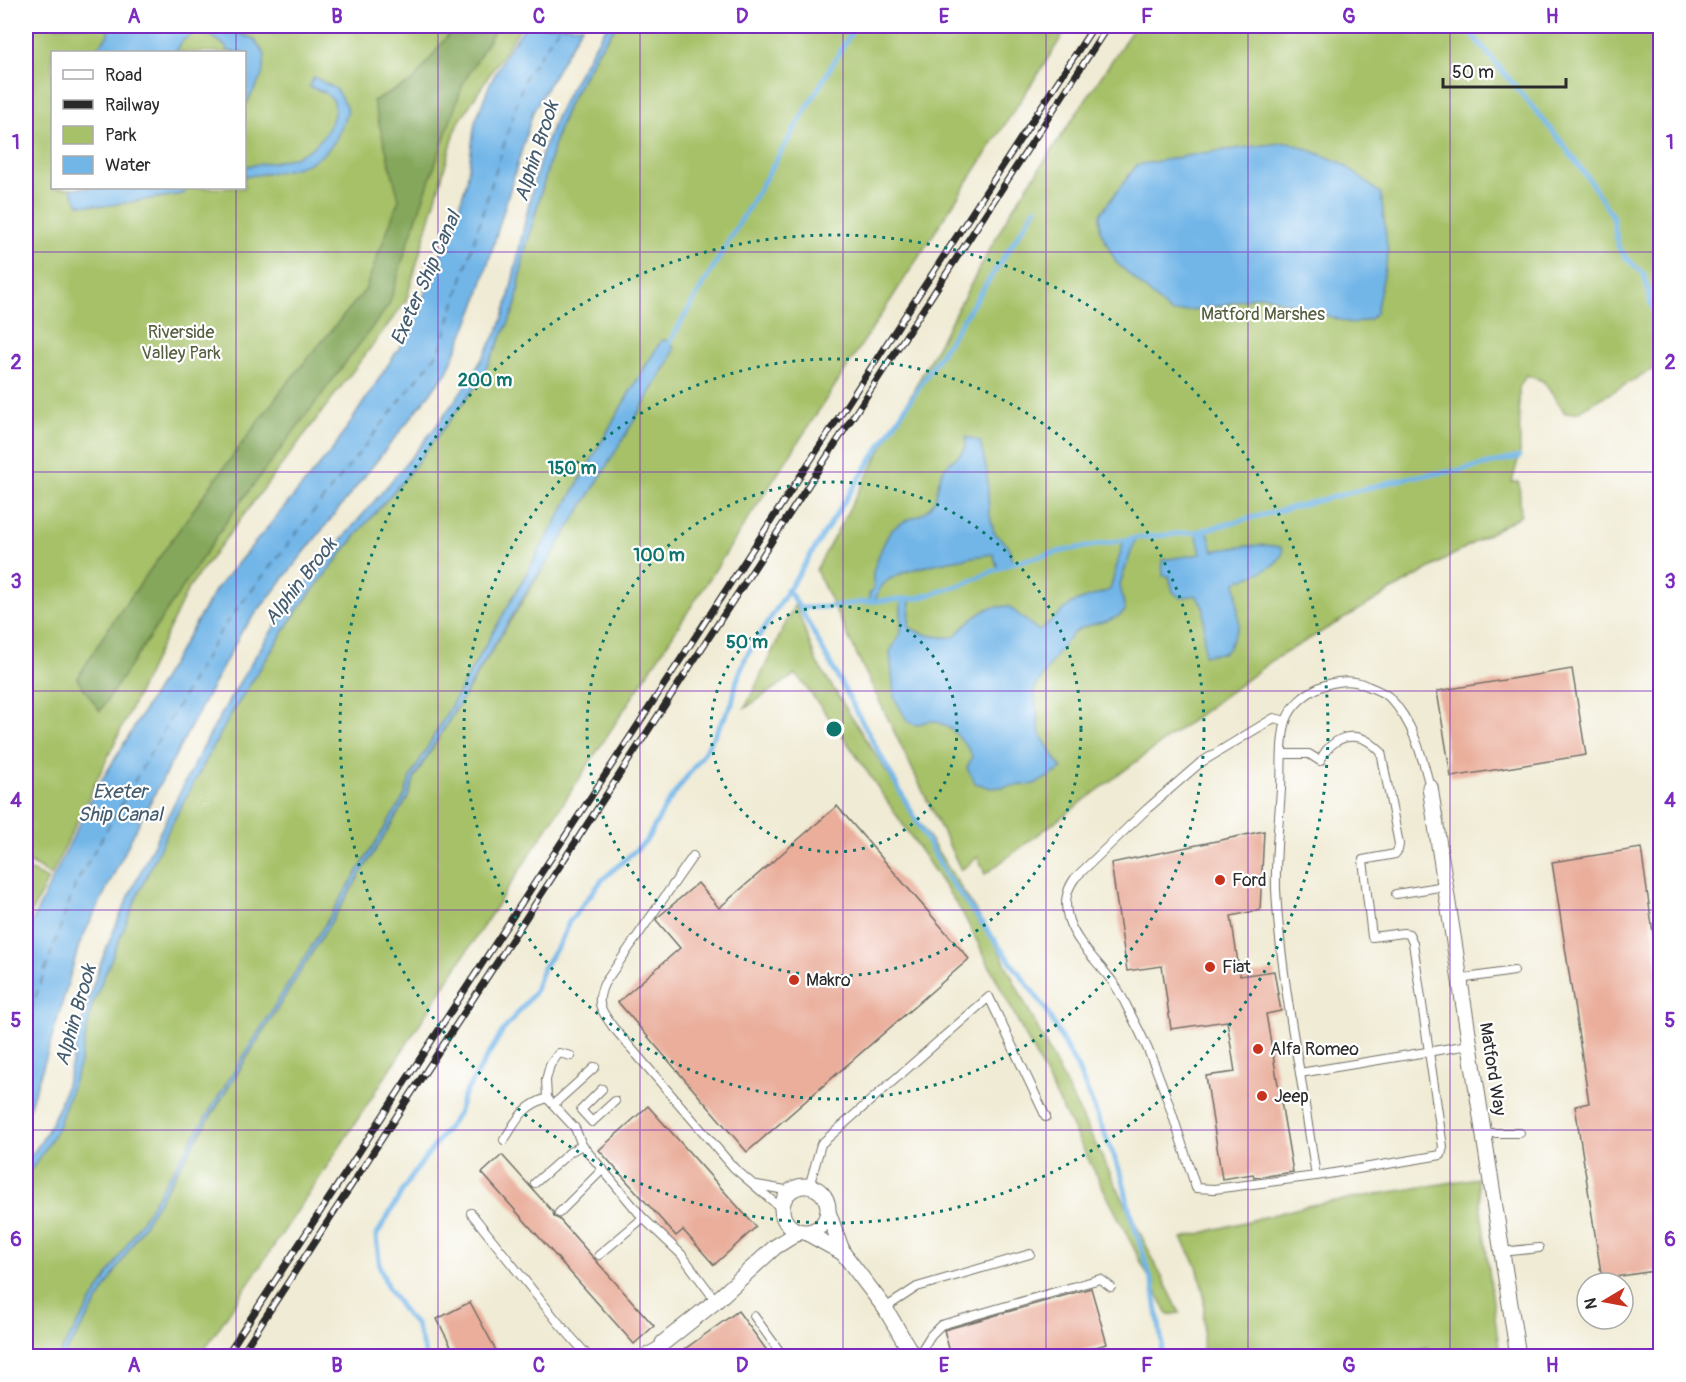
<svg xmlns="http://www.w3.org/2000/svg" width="1686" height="1382" viewBox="0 0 1686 1382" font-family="Pangolin,sans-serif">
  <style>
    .green { fill: #a6c168; stroke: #68764a; stroke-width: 1.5; fill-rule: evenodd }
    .forest { fill: #84a75c; stroke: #586944; stroke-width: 1.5 }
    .water { fill: #72b6e8; stroke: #4e708a; stroke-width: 1.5 }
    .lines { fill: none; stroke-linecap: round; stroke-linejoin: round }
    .stream { stroke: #72b6e8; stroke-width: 5 }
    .ferry { stroke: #445c6d; stroke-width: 1.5; stroke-dasharray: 8 6; stroke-linecap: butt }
    .building { fill: #eaae9b }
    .service-casing { stroke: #706e66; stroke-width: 10 }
    .minor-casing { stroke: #706e66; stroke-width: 17 }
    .service { stroke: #fff; stroke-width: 8 }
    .minor { stroke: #fff; stroke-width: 15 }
    .rail-casing { stroke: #2b2b2b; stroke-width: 7 }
    .rail { stroke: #fff; stroke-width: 4.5; stroke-dasharray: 14; stroke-linecap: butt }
    .grid { fill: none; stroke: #7b2cbf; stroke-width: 1.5; stroke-opacity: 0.55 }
    .ring { fill: none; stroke: #0f766e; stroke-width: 3; stroke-dasharray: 3 6 }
    .poi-dot { fill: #c8321e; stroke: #fff; stroke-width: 2 }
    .labels { text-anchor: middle; stroke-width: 4.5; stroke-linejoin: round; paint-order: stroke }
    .park-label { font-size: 18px; fill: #566040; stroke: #fff }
    .poi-label { font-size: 18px; fill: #2b2b2b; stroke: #fff; text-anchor: start }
    .street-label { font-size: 18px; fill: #2b2b2b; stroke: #fff }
    .water-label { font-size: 20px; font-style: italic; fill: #445c6d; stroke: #fff }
    .centre { fill: #0f766e; stroke: #fff; stroke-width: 3 }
    .ring-label { font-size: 18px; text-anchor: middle; font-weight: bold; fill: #0f766e; stroke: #fff; stroke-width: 4.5; stroke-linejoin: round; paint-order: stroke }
    .neatline { fill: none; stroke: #7b2cbf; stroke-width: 2 }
    .grid-label { font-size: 20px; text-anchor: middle; font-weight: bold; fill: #7b2cbf }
  </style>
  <rect width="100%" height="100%" fill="#fff"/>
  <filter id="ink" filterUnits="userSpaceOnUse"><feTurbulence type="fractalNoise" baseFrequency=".0167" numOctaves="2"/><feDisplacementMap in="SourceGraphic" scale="12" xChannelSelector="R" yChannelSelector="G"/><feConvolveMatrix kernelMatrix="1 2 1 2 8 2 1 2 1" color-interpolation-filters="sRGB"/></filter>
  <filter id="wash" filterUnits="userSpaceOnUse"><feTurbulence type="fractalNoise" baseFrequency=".008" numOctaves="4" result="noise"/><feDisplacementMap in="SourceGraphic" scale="24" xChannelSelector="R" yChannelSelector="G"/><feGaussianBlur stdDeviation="1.35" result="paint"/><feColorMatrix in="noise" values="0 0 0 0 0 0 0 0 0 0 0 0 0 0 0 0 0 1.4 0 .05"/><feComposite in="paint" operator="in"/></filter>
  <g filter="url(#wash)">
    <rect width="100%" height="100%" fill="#f0ebd4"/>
    <g class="green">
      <path d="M26 26H521L457 125 406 301 189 587 51 876 26 860ZM52 52H244V188H52Z"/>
      <path d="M616 26H1069L320 1177 200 1356H63L360 875 408 797 415 777C499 637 587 500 670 360L666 340 661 341 630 392 410 778 405 795 65 1346 58 1356H26V1174L34 1166 46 1148 87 1027 92 1006 103 975 139 892 168 831 230 716 298 609 362 528 402 482 479 382 509 322 516 304 524 255 557 134 568 105 598 51Z"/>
      <polygon points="1135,26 1660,26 1660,365 1577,412 1565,413 1543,381 1526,375 1519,388 1520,453 1512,482 1519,482 1521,515 1273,660 985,874 978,857 961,870 816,570 1009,214"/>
      <polygon points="795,604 817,663 990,933 1180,1313 1168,1315 962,912 843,736 796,674 745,708"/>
      <polygon points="29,870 48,879 26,924 26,873"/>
      <polygon points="1477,1178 1500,1356 1434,1356 1427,1347 1383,1356 1203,1356 1204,1295 1197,1266 1182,1238 1311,1205"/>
    </g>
    <g class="forest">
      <polygon points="455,26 497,26 463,84 408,243 389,305 231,515 100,711 77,679 107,630 214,481 284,387 365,290 399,199 373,101 413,81"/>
      <polygon points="1427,1347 1434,1356 1383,1356"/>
    </g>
    <g class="water">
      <path d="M108 26H219L254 39 265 55 262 76 245 106 244 52H230C222 41 211 35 198 31L183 40 176 52H90L100 45 108 35Z"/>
      <polygon points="525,26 582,26 533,112 475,307 447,372 242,631 137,827 79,945 48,1052 26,1117 26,934 96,789 121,749 216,589 333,449 407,336 455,221 467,181 475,122 489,86 505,55"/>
      <path d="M607 26H616L598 51 568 105 557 134 524 255 516 304 509 322 479 382 402 482 362 528 298 609 230 716 168 831 139 892 92 1006 80 1063 59 1125 46 1148 34 1166 26 1174V1161C69 1114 71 1051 90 994 106 944 128 897 151 850 191 769 232 687 284 613 352 517 441 439 496 334 508 310 511 285 517 260 523 230 529 200 537 171 550 119 579 71 607 26Z"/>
      <path d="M314 77 336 89 348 110C343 121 340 135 332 145 311 172 275 171 245 177V166C277 162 313 160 329 127 334 117 336 111 334 101L324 92 309 87Z"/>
      <polygon points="1289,142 1342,163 1381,194 1388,254 1376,313 1370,319 1353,324 1266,296 1257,296 1219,306 1171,313 1116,262 1100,230 1100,214 1137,165 1203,153"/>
      <polygon points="70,188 188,188 183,194 104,206 79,204"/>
      <polygon points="666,340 674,348 670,360 595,486 546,564 532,583 415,776 408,797 360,875 195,1141 72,1343 63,1356 58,1356 405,795 410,778 630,392 661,341"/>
      <path d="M966 437 980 441 987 472 989 512 994 532 1009 547 1012 563 998 568 993 554C967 558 907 566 887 581 880 586 878 593 875 601L870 602 869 594C878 586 871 583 873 573 875 563 885 539 891 531 901 519 918 519 927 510 940 497 935 487 942 472 951 456 969 457 966 437Z"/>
      <path d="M1207 528 1213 551C1236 547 1258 543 1281 547L1283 551C1279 569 1252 575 1236 582L1239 625 1228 649 1223 653 1204 655V609L1196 595 1180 598 1173 592 1169 576H1163L1162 560 1201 554 1196 532Z"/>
      <path d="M1136 538 1120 584 1125 611C1111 625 1091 621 1076 631 1064 640 1043 676 1034 690L1040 734 1062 769 1036 784 991 788 975 783 967 768 972 757C968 745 952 727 940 723 931 719 924 722 916 725L908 722 894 697 890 652 901 632V599H910L909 627C923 636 938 638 954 637L971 620 989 608 1008 606 1039 631 1072 603 1110 590 1124 540Z"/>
    </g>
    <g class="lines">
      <g class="stream">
        <polyline points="1465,26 1560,140 1588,178 1613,217 1618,246 1627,259 1644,274 1651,304 1660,322"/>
        <polyline points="666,348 855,26"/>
        <polyline points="787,589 800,608 826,607 864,602 918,598 958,586 1012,563 1067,550 1136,538 1196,532 1411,477 1462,470 1519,457"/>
        <polyline points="800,608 946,875 1045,1008 1078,1069 1122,1176 1131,1216 1153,1285 1162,1344 1160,1356"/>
        <polyline points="426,1356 416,1325 407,1316 388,1288 380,1267 376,1236 411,1177 458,1114 463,1097 502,1032 534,993 543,968 560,943 569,922 603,879 646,841 667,804 704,753 732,704 737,680 746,657 851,491 1036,208"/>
      </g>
      <polyline class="ferry" points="26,1024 76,883 223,627 440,350 525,77 560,26"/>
    </g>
    <g id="blocks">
      <g class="building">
        <polygon points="1572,669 1586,755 1451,777 1437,691"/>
        <polygon points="837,806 969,959 747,1152 618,1002 680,948 656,920 657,918 698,883 719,908"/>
        <polygon points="1264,831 1260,910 1231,916 1240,976 1274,971 1281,1011 1266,1014 1293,1172 1254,1178 1253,1174 1222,1179 1206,1076 1235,1072 1227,1021 1171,1029 1162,966 1127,971 1111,863"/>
        <polygon points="1641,848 1660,982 1660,1270 1602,1279 1575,1106 1589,1103 1552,862"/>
        <polygon points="648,1106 756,1227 714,1265 683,1230 676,1236 599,1150"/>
        <polygon points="502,1155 553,1212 554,1217 559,1219 654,1326 634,1344 482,1173"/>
        <polygon points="1091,1288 1107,1344 1062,1356 951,1356 944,1330"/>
        <polygon points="470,1302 499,1356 456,1356 437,1319"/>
        <polygon points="738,1311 771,1356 675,1356"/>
      </g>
    </g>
  </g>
  <g filter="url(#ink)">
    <use href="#blocks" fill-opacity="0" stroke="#706e66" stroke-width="1.5"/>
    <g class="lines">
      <g class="service-casing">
        <g id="service">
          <path d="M1286 721 1274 718 1200 763 1147 809 1075 878C1065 892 1064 904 1069 921 1077 944 1098 962 1112 981 1120 991 1126 1005 1132 1017 1161 1070 1177 1130 1196 1188L1214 1189 1316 1176"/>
          <path d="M1282 754H1309L1320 761C1327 745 1342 733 1361 738 1369 740 1376 747 1381 752L1399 844 1398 850 1395 854 1363 860 1372 937 1403 933 1409 934 1413 943 1443 1147 1441 1155 1316 1176 1300 1073"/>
          <path d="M1430 787C1422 756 1413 721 1389 697 1383 692 1372 688 1365 685 1337 673 1296 692 1286 721 1280 742 1282 767 1281 789 1279 822 1275 855 1276 889 1279 950 1289 1013 1300 1073L1469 1045"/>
          <path d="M693 856 604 984C595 1004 601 1010 613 1027L734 1168 782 1209"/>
          <polyline points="1396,894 1445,886"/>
          <polyline points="1459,979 1514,971"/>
          <polyline points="571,1056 559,1053 550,1065 546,1080 547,1098 575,1128 582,1145 643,1218 681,1254 716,1301"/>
          <polyline points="602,1089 581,1110 592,1122 615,1101"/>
          <polyline points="554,1104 595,1067"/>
          <polyline points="1484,1133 1520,1133"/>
          <path d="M504 1140C518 1119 521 1107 547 1098"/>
          <polyline points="535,1183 570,1152 582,1145"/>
          <polyline points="757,1185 791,1191"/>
          <polyline points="809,1187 821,1144 989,997 1046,1117"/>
          <polyline points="471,1213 557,1321 588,1356"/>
          <polyline points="559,1213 603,1169"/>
          <polyline points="1502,1252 1539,1248"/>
          <polyline points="599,1255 643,1218"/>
          <polyline points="885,1308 917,1287 1030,1254"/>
          <polyline points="754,1316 783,1356"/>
          <polyline points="640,1356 663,1343"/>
          <polyline points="918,1356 931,1335 941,1325 1100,1279 1111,1287"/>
        </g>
      </g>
      <g class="minor-casing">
        <g id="minor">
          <polyline points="1430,787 1518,1356"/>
          <circle cx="805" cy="1209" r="23"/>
          <polyline points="828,1212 843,1253 885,1308 913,1356"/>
          <polyline points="807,1233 843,1253"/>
          <polyline points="663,1343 716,1301 775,1247 799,1232"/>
        </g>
      </g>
      <use href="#service" class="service"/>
      <use href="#minor" class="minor"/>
      <g class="rail-casing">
        <g id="rail">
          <polyline points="226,1356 1094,26"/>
          <polyline points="240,1356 1108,26"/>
        </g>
      </g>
      <use href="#rail" class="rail"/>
    </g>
  </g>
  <path class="grid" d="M236 26V52M438 26V1356M640 26V1356M843 26V1356M1046 26V1356M1248 26V1356M1450 26V1356M236 188V1356M26 252H1660M26 472H1660M26 691H1660M26 910H1660M26 1130H1660"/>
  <g class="ring">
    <circle cx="834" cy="729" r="123"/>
    <circle cx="834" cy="729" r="247"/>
    <circle cx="834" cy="729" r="370"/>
    <circle cx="834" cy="729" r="494"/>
  </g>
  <g class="poi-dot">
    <circle cx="1220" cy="880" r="6"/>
    <circle cx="1210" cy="967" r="6"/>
    <circle cx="794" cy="980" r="6"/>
    <circle cx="1258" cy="1049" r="6"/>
    <circle cx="1262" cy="1096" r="6"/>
  </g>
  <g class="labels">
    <g class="park-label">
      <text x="1263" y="320">Matford Marshes</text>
      <text x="181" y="338">Riverside<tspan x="181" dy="21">Valley Park</tspan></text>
    </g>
    <g class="poi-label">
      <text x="1232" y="886">Ford</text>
      <text x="1222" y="973">Fiat</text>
      <text x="806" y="986">Makro</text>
      <text x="1270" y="1055">Alfa Romeo</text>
      <text x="1274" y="1102">Jeep</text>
    </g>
    <g class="street-label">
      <text transform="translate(1493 1069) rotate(81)" y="6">Matford Way</text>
    </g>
    <g class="water-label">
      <text transform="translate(536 151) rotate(-72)" y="7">Alphin Brook</text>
      <text transform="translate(425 278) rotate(-66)" y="7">Exeter Ship Canal</text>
      <text transform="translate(300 581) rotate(-52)" y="7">Alphin Brook</text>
      <text x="120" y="798">Exeter<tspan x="120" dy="23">Ship Canal</tspan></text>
      <text transform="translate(75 1015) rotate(-74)" y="7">Alphin Brook</text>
    </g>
  </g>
  <circle cx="834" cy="729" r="9" class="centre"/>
  <g class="ring-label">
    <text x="485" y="386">200 m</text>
    <text x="572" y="474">150 m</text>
    <text x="659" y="561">100 m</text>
    <text x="747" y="648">50 m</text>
  </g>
  <rect width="1686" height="1382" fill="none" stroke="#fff" stroke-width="66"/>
  <rect x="51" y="51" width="195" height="138" fill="#ffffff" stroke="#aaaaaa" stroke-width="1.5"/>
  <rect x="63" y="70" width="30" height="9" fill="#ffffff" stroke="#aaaaaa" stroke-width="1.5"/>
  <text x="105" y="81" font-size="18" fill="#2b2b2b">Road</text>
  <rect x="63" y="100" width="30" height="9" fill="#2b2b2b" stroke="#aaaaaa" stroke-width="1.5"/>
  <text x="105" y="111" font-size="18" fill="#2b2b2b">Railway</text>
  <rect x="63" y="126" width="30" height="18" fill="#a6c168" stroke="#aaaaaa" stroke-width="1.5"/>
  <text x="105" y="141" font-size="18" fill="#2b2b2b">Park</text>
  <rect x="63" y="156" width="30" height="18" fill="#72b6e8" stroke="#aaaaaa" stroke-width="1.5"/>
  <text x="105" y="171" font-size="18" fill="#2b2b2b">Water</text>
  <g transform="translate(1605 1301) rotate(260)"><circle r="28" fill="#ffffff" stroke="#aaaaaa" stroke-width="1.5"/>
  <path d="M0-4.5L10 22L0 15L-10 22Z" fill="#c8321e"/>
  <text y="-9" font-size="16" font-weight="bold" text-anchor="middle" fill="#2b2b2b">N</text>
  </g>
  <path d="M1443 78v9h123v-9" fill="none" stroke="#2b2b2b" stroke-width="3"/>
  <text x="1452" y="78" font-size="18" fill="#2b2b2b" stroke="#ffffff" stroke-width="4.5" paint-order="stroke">50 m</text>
  <rect x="33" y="33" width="1620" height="1316" class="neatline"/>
  <g class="grid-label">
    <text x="134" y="23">A</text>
    <text x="337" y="23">B</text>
    <text x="539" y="23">C</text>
    <text x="742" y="23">D</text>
    <text x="944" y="23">E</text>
    <text x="1147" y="23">F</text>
    <text x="1349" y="23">G</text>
    <text x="1552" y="23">H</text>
    <text x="16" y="149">1</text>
    <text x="1670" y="149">1</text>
    <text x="16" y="369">2</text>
    <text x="1670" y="369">2</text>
    <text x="16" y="588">3</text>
    <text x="1670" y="588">3</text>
    <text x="16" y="807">4</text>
    <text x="1670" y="807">4</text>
    <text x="16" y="1027">5</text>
    <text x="1670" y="1027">5</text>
    <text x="16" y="1246">6</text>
    <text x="1670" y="1246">6</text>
    <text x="134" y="1372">A</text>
    <text x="337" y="1372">B</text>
    <text x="539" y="1372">C</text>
    <text x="742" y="1372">D</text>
    <text x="944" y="1372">E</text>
    <text x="1147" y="1372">F</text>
    <text x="1349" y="1372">G</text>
    <text x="1552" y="1372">H</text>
  </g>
</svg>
